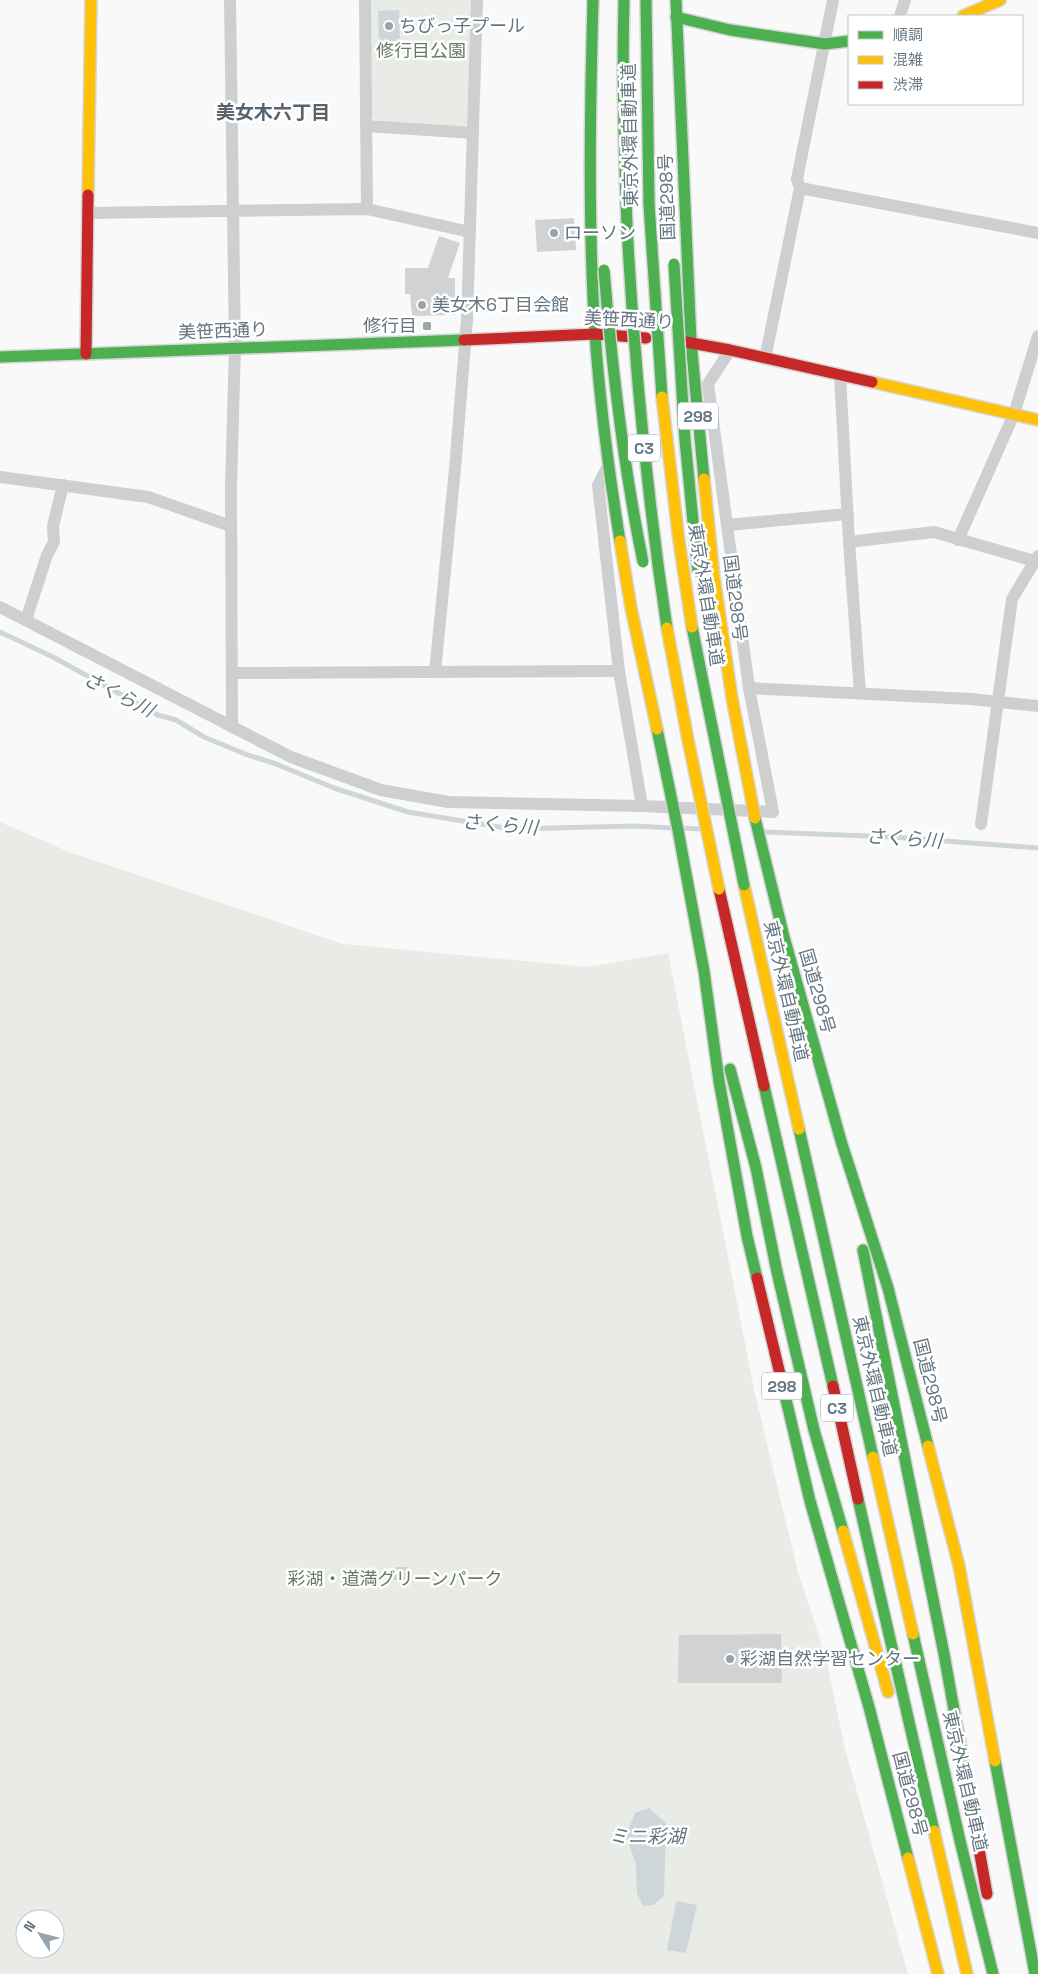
<svg xmlns="http://www.w3.org/2000/svg" width="1038" height="1974" viewBox="0 0 1038 1974" font-family="'Space Grotesk','Noto Sans JP',sans-serif">
  <style>
    .green { fill: #e8ebe6; fill-rule: evenodd }
    .water { fill: #ced6d9 }
    .lines { fill: none; stroke-linecap: round; stroke-linejoin: round }
    .stream { stroke: #ced6d9; stroke-width: 5 }
    .building { fill: #d0d2d3 }
    .fast-casing { stroke: #d5d6d7; stroke-width: 14 }
    .slow-casing { stroke: #d5d6d7; stroke-width: 14 }
    .jam-casing { stroke: #d5d6d7; stroke-width: 14 }
    .street { stroke: #cecfd0; stroke-width: 12 }
    .fast { stroke: #4caf50; stroke-width: 11 }
    .slow { stroke: #ffc107; stroke-width: 11 }
    .jam { stroke: #c62828; stroke-width: 11 }
    .fast-bridge-casing { stroke: #d5d6d6; stroke-width: 14; stroke-linecap: butt }
    .slow-bridge-casing { stroke: #d5d6d6; stroke-width: 14; stroke-linecap: butt }
    .fast-bridge { stroke: #4caf50; stroke-width: 11 }
    .slow-bridge { stroke: #ffc107; stroke-width: 11 }
    .poi-dot { fill: #99a4ac; stroke: #fff; stroke-width: 2 }
    .labels { text-anchor: middle; stroke-width: 5; stroke-linejoin: round; paint-order: stroke }
    .shield { fill: #fff; stroke: #939fa8; stroke-width: 1 }
    .shield-label { font-size: 16px; font-weight: bold; fill: #657683 }
    .poi-label { font-size: 18px; fill: #657683; stroke: #fff; text-anchor: start }
    .park-label { font-size: 18px; fill: #687a64; stroke: #fff }
    .street-label { font-size: 18px; fill: #657683; stroke: #fff }
    .neighbourhood-label { font-size: 19px; font-weight: bold; fill: #57646e; stroke: #fff }
    .water-label { font-size: 19px; font-style: italic; fill: #60757c; stroke: #fff }
  </style>
  <rect width="100%" height="100%" fill="#f9f9f9"/>
  <g class="green">
    <polygon points="371,0 473,0 467,125 463,128 378,121 372,118"/>
    <path d="M0 822 69 852 343 944 588 967 668 953 755 1394 798 1572 826 1658 845 1749 908 1974H0ZM25 1919H55V1949H25Z"/>
  </g>
  <g class="water">
    <polygon points="399,10 400,41 379,41 378,11"/>
    <polygon points="649,1808 666,1823 664,1896 653,1905 643,1906 637,1893 636,1864 626,1836 635,1813"/>
    <polygon points="676,1901 697,1905 686,1953 667,1950"/>
  </g>
  <g class="lines">
    <g class="stream">
      <polyline points="0,632 53,657 158,715 176,720 204,737 245,754 276,764 334,788 408,812 511,829 636,826 671,828"/>
      <polyline points="682,828 701,829"/>
      <polyline points="765,832 892,837 1038,848"/>
    </g>
  </g>
  <g class="building">
    <polygon points="574,218 576,250 537,252 535,220"/>
    <polygon points="439,236 460,243 448,278 455,278 455,315 412,316 410,294 405,294 405,268 428,268"/>
    <polygon points="391,1567 407,1567 406,1580 390,1580"/>
    <polygon points="781,1634 782,1683 678,1683 679,1635"/>
  </g>
  <g class="lines">
    <g class="fast-casing">
      <g id="fast">
        <path d="M593 0C590 111 588 223 595 334 600 404 609 473 620 541"/>
        <polyline points="676,0 691,342 704,479"/>
        <polyline points="676,17 730,30 825,44 849,41"/>
        <polyline points="0,357 464,340"/>
        <polyline points="657,729 678,830 704,971 719,1081 747,1236 757,1278"/>
        <polyline points="755,818 784,937 841,1141 888,1288 928,1446"/>
        <polyline points="730,1069 756,1168 777,1272 814,1430 843,1531"/>
        <polyline points="764,1086 833,1386"/>
        <polyline points="799,1129 873,1457"/>
        <polyline points="863,1250 944,1654 974,1821"/>
        <polyline points="784,1391 810,1501 869,1707 908,1858"/>
        <polyline points="858,1499 934,1831"/>
        <polyline points="913,1634 961,1845 993,1974"/>
        <polyline points="995,1761 1035,1974"/>
      </g>
    </g>
    <g class="slow-casing">
      <g id="slow">
        <polyline points="963,16 1000,0"/>
        <polyline points="88,195 91,0"/>
        <polyline points="872,382 1038,420"/>
        <polyline points="704,479 714,577 732,698 755,818"/>
        <polyline points="620,541 631,608 657,729"/>
        <polyline points="744,885 799,1129"/>
        <polyline points="928,1446 959,1566 995,1761"/>
        <polyline points="873,1457 913,1634"/>
        <polyline points="843,1531 888,1692"/>
        <polyline points="934,1831 967,1974"/>
        <polyline points="908,1858 938,1974"/>
      </g>
    </g>
    <g class="jam-casing">
      <g id="jam">
        <polyline points="464,340 595,334 646,338"/>
        <polyline points="680,341 730,350 872,382"/>
        <polyline points="86,354 88,195"/>
        <polyline points="719,889 764,1086"/>
        <polyline points="757,1278 784,1391"/>
        <polyline points="833,1386 858,1499"/>
        <polyline points="974,1821 987,1894"/>
      </g>
    </g>
    <g class="street">
      <polyline points="230,0 235,347 231,487 232,727"/>
      <polyline points="365,0 367,209"/>
      <polyline points="900,16 905,0"/>
      <polyline points="366,126 473,133"/>
      <polyline points="800,188 1038,233"/>
      <polyline points="88,213 367,209 470,232"/>
      <polyline points="765,359 800,188 797,179 833,0"/>
      <polyline points="840,375 849,542 860,693"/>
      <polyline points="607,468 598,485 619,671 642,806"/>
      <polyline points="0,477 148,497 231,526"/>
      <polyline points="727,525 848,514"/>
      <polyline points="958,540 1014,414 1038,336"/>
      <polyline points="849,542 934,532 1038,562"/>
      <polyline points="0,607 291,757 381,790 448,802 642,806 773,812 749,688 708,384 730,350"/>
      <polyline points="26,620 47,555 54,542 53,526 63,485"/>
      <polyline points="435,672 455,469 467,320 477,0"/>
      <polyline points="232,673 619,671"/>
      <polyline points="749,688 971,699 1038,706"/>
      <polyline points="981,824 1012,599 1038,556"/>
    </g>
    <use href="#fast" class="fast"/>
    <use href="#slow" class="slow"/>
    <use href="#jam" class="jam"/>
    <g class="fast-bridge-casing">
      <g id="fast-bridge">
        <path d="M624 0C622 75 624 151 627 226 634 361 647 495 667 628"/>
        <polyline points="646,0 649,204 662,397"/>
        <polyline points="674,264 685,440 698,572"/>
        <path d="M604 270C612 368 623 465 643 562"/>
        <polyline points="692,627 744,885"/>
      </g>
    </g>
    <g class="slow-bridge-casing">
      <g id="slow-bridge">
        <polyline points="662,397 679,541 692,627"/>
        <polyline points="667,628 688,740 719,889"/>
      </g>
    </g>
    <use href="#fast-bridge" class="fast-bridge"/>
    <use href="#slow-bridge" class="slow-bridge"/>
  </g>
  <g class="poi-dot">
    <circle cx="389" cy="26" r="5"/>
    <circle cx="554" cy="233" r="5"/>
    <circle cx="422" cy="305" r="5"/>
    <rect x="422" y="321" width="10" height="10" rx="2.5"/>
    <circle cx="730" cy="1659" r="5"/>
  </g>
  <g class="labels">
    <g class="shield">
      <rect x="678" y="402.5" width="40" height="27" rx="4"/>
      <rect x="628" y="434.5" width="32" height="27" rx="4"/>
      <rect x="762" y="1372.5" width="40" height="27" rx="4"/>
      <rect x="821" y="1394.5" width="32" height="27" rx="4"/>
    </g>
    <g class="shield-label">
      <text x="698" y="422">298</text>
      <text x="644" y="454">C3</text>
      <text x="782" y="1392">298</text>
      <text x="837" y="1414">C3</text>
    </g>
    <g class="poi-label">
      <text x="399" y="32">ちびっ子プール</text>
      <text x="564" y="239">ローソン</text>
      <text x="432" y="311">美女木6丁目会館</text>
      <text x="417" y="332" text-anchor="end">修行目</text>
      <text x="740" y="1665">彩湖自然学習センター</text>
    </g>
    <g class="park-label">
      <text x="421" y="57">修行目公園</text>
      <text x="395" y="1585">彩湖・道満グリーンパーク</text>
    </g>
    <g class="street-label">
      <text transform="translate(630 135) rotate(-91)" y="6">東京外環自動車道</text>
      <text transform="translate(667 197) rotate(-92)" y="6">国道298号</text>
      <text transform="translate(629 320) rotate(3)" y="6">美笹西通り</text>
      <text transform="translate(223 331) rotate(-2)" y="6">美笹西通り</text>
      <text transform="translate(706 595) rotate(81)" y="6">東京外環自動車道</text>
      <text transform="translate(735 598) rotate(83)" y="6">国道298号</text>
      <text transform="translate(786 991) rotate(77)" y="6">東京外環自動車道</text>
      <text transform="translate(817 991) rotate(74)" y="6">国道298号</text>
      <text transform="translate(930 1381) rotate(76)" y="6">国道298号</text>
      <text transform="translate(875 1386) rotate(77)" y="6">東京外環自動車道</text>
      <text transform="translate(965 1781) rotate(77)" y="6">東京外環自動車道</text>
      <text transform="translate(910 1794) rotate(75)" y="6">国道298号</text>
    </g>
    <g class="neighbourhood-label">
      <text x="273" y="119">美女木六丁目</text>
    </g>
    <g class="water-label">
      <text transform="translate(119 694) rotate(27)" y="7">さくら川</text>
      <text transform="translate(500 824) rotate(5)" y="7">さくら川</text>
      <text transform="translate(904 838) rotate(4)" y="7">さくら川</text>
      <text x="647" y="1843">ミニ彩湖</text>
    </g>
  </g>
  <rect x="848" y="15" width="175" height="90" fill="#ffffff" stroke="#c1c8cd"/>
  <rect x="858" y="31" width="25" height="8" fill="#4caf50" stroke="#c1c8cd"/>
  <text x="893" y="40" font-size="15" fill="#657683">順調</text>
  <rect x="858" y="56" width="25" height="8" fill="#ffc107" stroke="#c1c8cd"/>
  <text x="893" y="65" font-size="15" fill="#657683">混雑</text>
  <rect x="858" y="81" width="25" height="8" fill="#c62828" stroke="#c1c8cd"/>
  <text x="893" y="90" font-size="15" fill="#657683">渋滞</text>
  <g transform="translate(40 1934) rotate(306)"><circle r="24" fill="#ffffff" stroke="#c1c8cd"/>
  <path d="M0-4L9 19L0 12L-9 19Z" fill="#99a4ac"/>
  <text y="-8" font-size="14" font-weight="bold" text-anchor="middle" fill="#657683">N</text>
  </g>
</svg>
